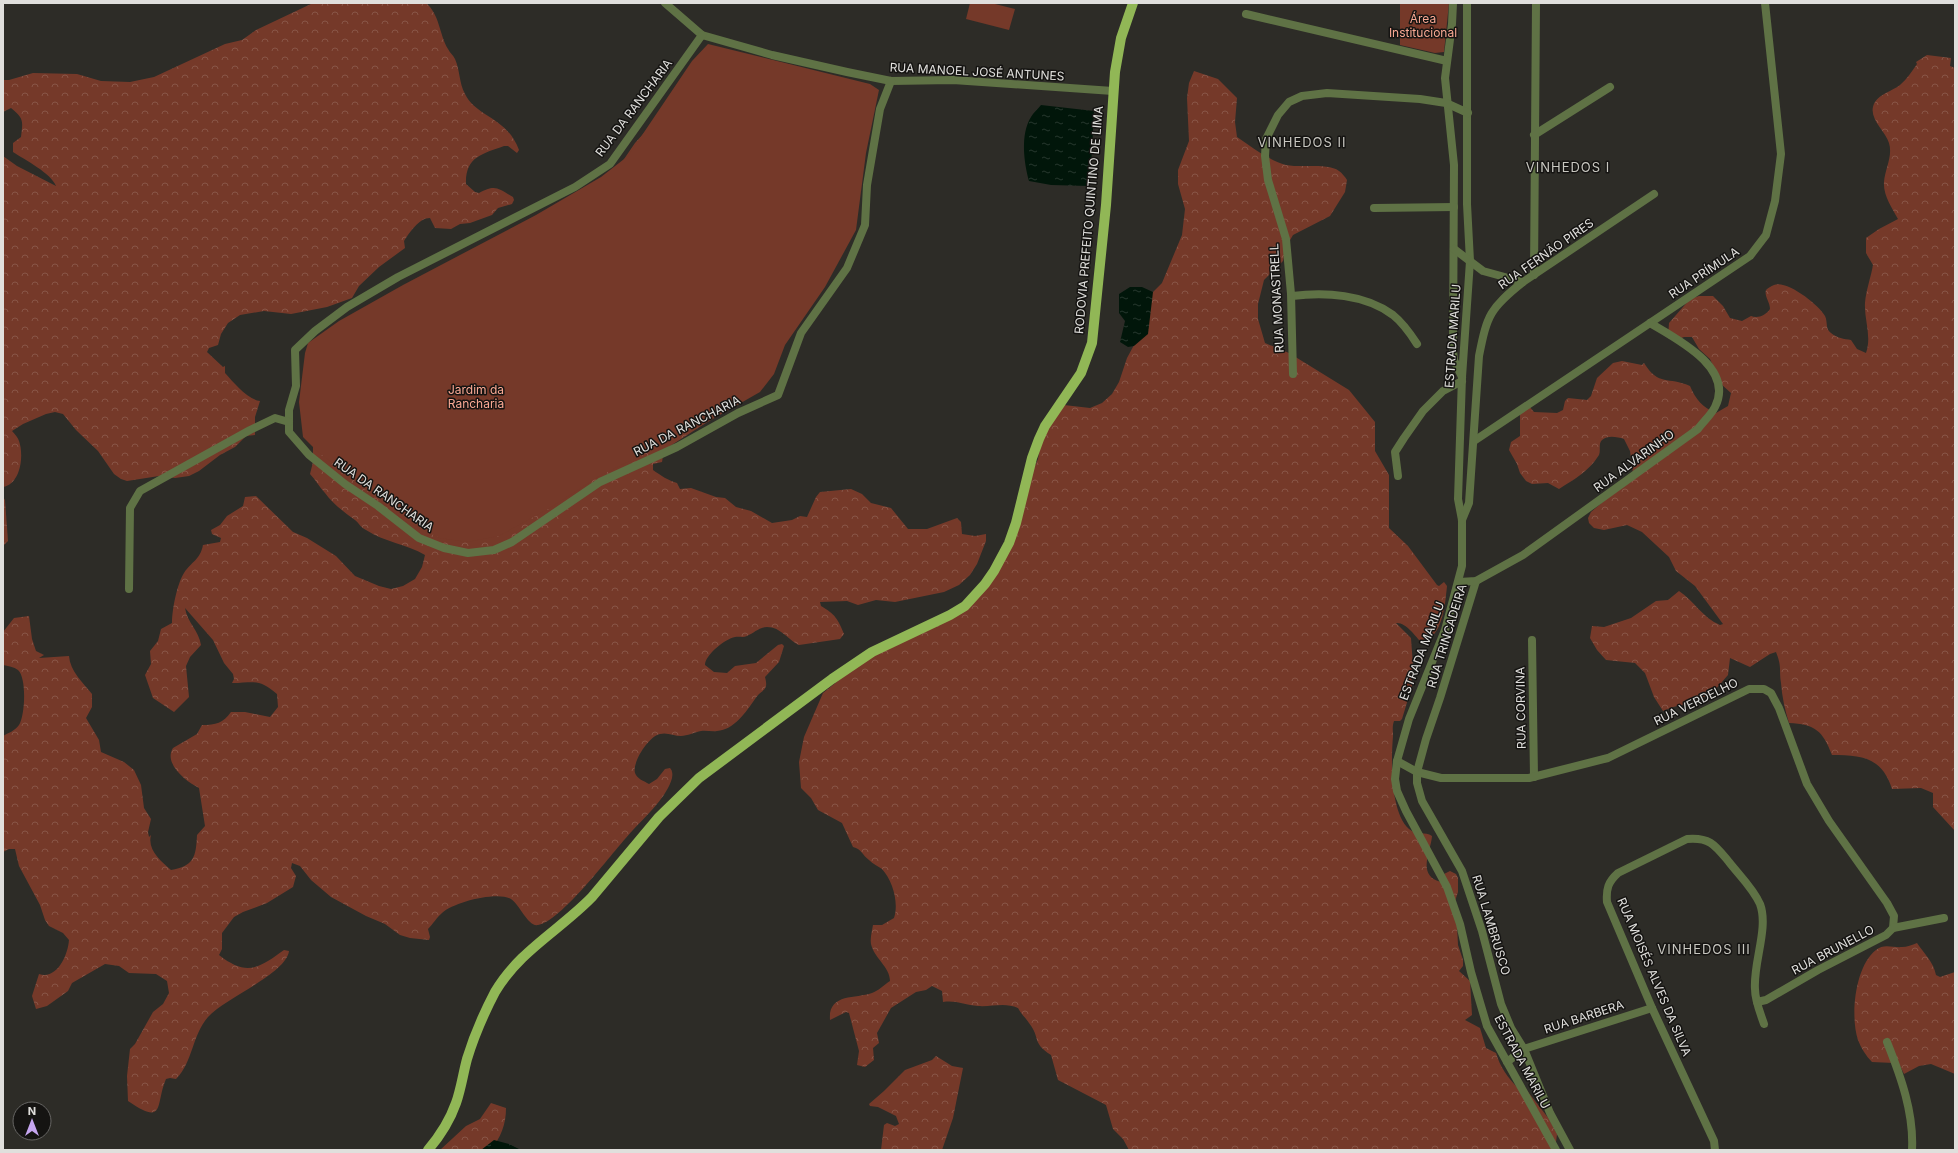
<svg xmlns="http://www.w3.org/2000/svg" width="1958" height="1153" viewBox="0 0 1958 1153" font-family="Inter,sans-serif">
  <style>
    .forest { fill: url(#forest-crowns) }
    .green { fill: #753929 }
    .water { fill: url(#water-ripples) }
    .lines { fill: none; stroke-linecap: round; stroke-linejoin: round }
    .minor { stroke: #5f7245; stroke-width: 8 }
    .primary { stroke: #91b756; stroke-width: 10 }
    .labels { text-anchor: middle; stroke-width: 3; stroke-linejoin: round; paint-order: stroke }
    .park-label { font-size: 12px; fill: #faa994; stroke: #151412 }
    .street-label { font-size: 12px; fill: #e0dfdc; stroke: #151412 }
    .neighbourhood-label { font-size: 13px; letter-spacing: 1px; fill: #c8c7c0; stroke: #151412 }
  </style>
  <defs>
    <pattern id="forest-crowns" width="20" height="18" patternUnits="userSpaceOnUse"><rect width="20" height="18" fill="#753929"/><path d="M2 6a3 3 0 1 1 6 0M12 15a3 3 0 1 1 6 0" fill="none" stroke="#885547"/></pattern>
    <pattern id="water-ripples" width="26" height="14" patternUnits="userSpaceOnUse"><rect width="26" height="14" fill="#01160a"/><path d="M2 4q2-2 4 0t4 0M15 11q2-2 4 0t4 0" fill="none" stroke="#26372d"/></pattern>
  </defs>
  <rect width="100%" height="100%" fill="#2d2c27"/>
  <g class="forest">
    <path d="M313 3H426C440 15 439 34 448 49 450 53 453 55 455 59 460 70 459 83 465 94 476 117 507 117 519 150L517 153 508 146H504C482 154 465 157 466 184L475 192 479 193C495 184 498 188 513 197L514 200 512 204 498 208 492 215 470 223 460 224 451 229 435 228 430 218C419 218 410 232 404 241L405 248 379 267 359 286 352 298 327 307 291 314 264 311 240 315 228 323 221 334 218 345 209 348 207 352 223 367 225 366V373C234 383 247 399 260 401L255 417V435L246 436 235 447 220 455 199 471 189 476 175 478 159 476 127 481 121 479 114 474 98 451 76 430 63 414 55 412 46 414 23 424 12 431C15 434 18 438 19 441 24 455 21 484 3 487V156L17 166 56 186C51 173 25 160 13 152V143L21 137C23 120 24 119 11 108L3 112V80H9L33 73 77 74 101 81 130 82 154 77 225 44 242 40 256 30Z"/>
    <path d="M1927 55 1951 58 1950 66 1955 68V831L1933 807V793L1921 788 1892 789C1882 757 1861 755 1832 755 1823 731 1815 724 1789 723 1785 710 1782 697 1781 683 1779 669 1782 667 1776 652L1770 654 1750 667 1730 658 1728 675 1714 691 1695 702 1673 707 1663 711 1654 697 1645 673 1635 663 1606 660 1597 650 1590 638 1592 626 1604 627 1631 618 1656 601 1668 600 1679 591C1694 601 1703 618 1720 625L1723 624 1695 586 1676 571 1669 557 1642 532 1627 525 1604 530 1594 528 1589 523 1588 518 1591 512 1619 488 1633 473 1630 451 1624 439C1617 437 1608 435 1602 440 1598 444 1601 450 1599 455 1588 472 1576 478 1559 489L1548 483 1532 484 1526 481 1520 473 1517 464 1509 450 1511 442 1520 436V413L1529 406 1534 412 1557 413 1563 410 1565 401 1568 398 1587 400 1591 396 1597 378 1613 363 1622 361 1642 365 1644 363C1659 387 1668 376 1690 386 1696 400 1702 407 1716 413L1728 406 1731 393 1721 384 1710 359 1699 349 1692 337H1684L1674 341 1668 338 1669 323 1690 299 1699 296H1713L1723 306 1730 318 1742 321 1751 316C1758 319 1766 315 1770 309 1770 302 1764 296 1766 290 1768 288 1771 286 1774 285 1787 280 1819 305 1825 316 1828 322 1825 329 1831 333 1837 338 1844 339 1851 340L1857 349 1866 353C1872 336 1864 320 1865 303 1866 290 1871 277 1873 265L1866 253V238L1879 229 1898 219C1892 208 1883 195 1884 182 1885 169 1893 156 1889 143 1885 130 1866 117 1875 102 1880 94 1892 91 1900 85 1907 79 1912 71 1917 64L1916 62Z"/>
    <path d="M1194 71 1218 79 1237 98 1235 122 1237 137C1252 147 1268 160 1286 165 1300 168 1328 163 1339 171 1342 173 1345 177 1347 180L1345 192 1330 216 1293 235 1286 247 1283 261 1264 280 1258 304V319L1265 343 1289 353 1349 390 1375 422V451L1389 475V528L1408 546 1437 585 1439 586 1444 582 1447 586C1445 605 1443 636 1422 643 1415 636 1406 622 1396 623L1411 638 1413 666 1411 673 1412 686 1402 719 1400 721H1394C1392 727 1393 730 1393 736 1391 760 1390 812 1409 829 1417 836 1425 831 1432 836 1431 851 1416 876 1441 882L1444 874 1450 871 1456 874 1458 878V892L1453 907 1457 926 1458 945 1463 960V966L1459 971 1470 981 1472 1015 1465 1020 1480 1028 1486 1048 1496 1053C1500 1067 1508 1078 1518 1088H1525L1549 1119 1557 1134 1555 1150H1129L1123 1139 1113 1129 1106 1105 1058 1080 1051 1055C1031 1042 1041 1038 1029 1023 1025 1017 1021 1014 1018 1008 1005 1002 992 1007 978 1006 965 1005 956 1000 943 1002L942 991 932 986 926 990 916 992 891 1008 877 1033 879 1043 873 1048 874 1060 865 1067 857 1065 859 1051 849 1013 846 1012 830 1020C828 993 855 999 872 993 878 991 884 985 890 981 890 967 874 958 871 944 870 938 872 931 873 925H882L894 918C899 903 893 881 882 869 878 866 873 864 869 860 862 855 862 849 853 847L842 823 818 810 811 798 801 788 799 762 804 737 823 693 872 653 973 599 1007 539 1018 505 1038 459 1041 442 1047 426 1064 405 1090 408 1102 403 1112 394 1119 382 1127 358 1140 334 1152 293 1162 283 1182 235 1185 209 1178 184V170L1189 141 1187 98 1189 83Z"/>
    <path d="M654 122 732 406 664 450 662 462 653 464V470C660 475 669 481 677 483L680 489 691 488 716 497 725 498 736 507 751 511 772 523 792 520 800 516 807 517 816 497 820 492 851 489 862 494 871 503 891 508 908 529H927L957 518 961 522 962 534 975 536 986 534V541L977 564 970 575 959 585 944 592 895 602 876 600 858 605 847 601 820 602 821 606C835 614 838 619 844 634L840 639 799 645C788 640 781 627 767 627 760 627 754 633 747 636 743 638 739 636 735 637 725 639 705 655 705 665L714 672 727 673 735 666 756 663 778 645 782 644 784 646 779 662 765 677C769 692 762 688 755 699 746 712 734 730 717 731 712 732 706 730 701 731 695 732 687 736 681 736 674 736 667 732 660 734 649 736 632 762 635 773 637 779 644 781 649 784L657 779 665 769 670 768C675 774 671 782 668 788 658 807 639 822 625 839 609 857 560 922 538 925 528 927 520 905 511 899 497 891 454 902 442 913 437 917 433 924 428 929L430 937 429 940 410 938 400 935 385 924 366 916 331 897 311 880 300 866 292 863 291 868 296 876 293 887 267 903 243 912 234 917 222 933V949L219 955C247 977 259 968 284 950L289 951C286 974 225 998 208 1017 192 1035 193 1062 176 1079L170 1078 166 1079C155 1104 166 1127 128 1101L127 1076 130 1049 135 1044 153 1012 163 1004 169 993 167 981 156 974 129 973 119 966 105 964 72 983 68 991 47 1006 36 1009 32 996 39 974C57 980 68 955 69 940L63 933 49 926 45 920 40 905 19 866 15 849H9L3 852V736C8 733 15 731 19 725 25 716 27 678 18 670 14 667 8 666 3 665V632L14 618 29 616 32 639 36 651 44 655 39 658 69 656C70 671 83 683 92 694V707L86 718 99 740 101 752 124 762 134 770 141 785 144 808 151 819 148 832 149 837 151 835C147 850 161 861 171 870 194 866 196 857 197 835L205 826 199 788C187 782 163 764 173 748L197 734 202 725C216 725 223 723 231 712H245L270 717 278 707 277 694C258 678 254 683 232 683L234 679 233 674 224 663 213 640 185 608C187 622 199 631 201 645L190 657 186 666 189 697 174 712 153 698 145 675 151 664 150 651 158 641 161 629 172 623C172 610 177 584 184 573 192 561 200 560 203 545L220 542 221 538 212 534 211 530 220 525 227 516 243 506 245 497 256 496 293 532 307 538 336 556 355 576 379 586 391 589 403 586 415 579 422 567 425 555C407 544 384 542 366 530 361 528 359 523 355 520 344 512 333 504 325 493 319 487 316 480 310 474L313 462V433L530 233 620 165 635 143Z"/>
    <polygon points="3,497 5,500 8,541 3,546"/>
    <path d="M1917 943C1925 955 1933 961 1936 975L1940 977 1955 972V1074L1931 1064 1919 1066 1904 1074 1900 1066 1894 1063 1872 1062C1866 1056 1861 1048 1858 1040 1850 1016 1855 966 1876 950 1884 943 1893 948 1902 947 1907 947 1912 945 1917 943Z"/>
    <polygon points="936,1056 952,1066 963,1068 953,1118 942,1150 881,1150 884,1125 887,1123 895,1126 899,1124 896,1116 878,1107 870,1106 869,1104 884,1091 905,1070 932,1060"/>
    <path d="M491 1103 506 1108C506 1124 501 1138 490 1150H440L466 1126 480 1119Z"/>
  </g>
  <g class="green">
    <polygon points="970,3 991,3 1015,9 1009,30 966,19"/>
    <polygon points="1400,3 1449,3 1444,52 1435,53 1400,45"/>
    <polygon points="708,44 870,84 879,90 866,153 856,230 825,287 785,345 774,374 760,392 690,432 601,475 548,509 499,536 467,542 440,538 405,521 316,450 303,437 299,402 305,353 308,343 339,321 403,285 536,215 601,177 628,156 692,61"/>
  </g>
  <g class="water">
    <path d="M1041 105 1094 111 1091 168 1088 186 1051 185 1029 181C1024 163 1020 134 1031 117 1033 113 1038 109 1041 105Z"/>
    <polygon points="1130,287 1142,287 1153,292 1148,334 1134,346 1128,347 1120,342 1125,321 1119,313 1119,294"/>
    <polygon points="494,1140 509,1144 521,1150 481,1150"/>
  </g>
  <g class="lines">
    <g class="minor">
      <polyline points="665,3 702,35 772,55 847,72 891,81 953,80 1113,91"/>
      <polyline points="1453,3 1452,24 1445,78 1454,165 1453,351 1454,360 1462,377"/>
      <polyline points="1467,3 1467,204 1470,261 1462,377 1458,499 1462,520 1462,566 1445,630 1409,719 1397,761 1395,779 1397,791 1406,811 1447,887 1460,924 1471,972 1487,1026 1556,1150"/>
      <polyline points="1246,14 1447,61"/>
      <polyline points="702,35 610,164 575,187 398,277 347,307 315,331 295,350 296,386 289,410 289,432 309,455 345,484 378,506 419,538 444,548 468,553 494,550 512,542 600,482 677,447 738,413 778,395 801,333 847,268 865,225 867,185 880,109 891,81"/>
      <polyline points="1534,135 1610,87"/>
      <polyline points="1374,208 1454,207"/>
      <polyline points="1454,249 1483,271 1523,282"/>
      <polyline points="1534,275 1536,3"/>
      <path d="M1292 296C1325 292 1365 294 1393 315 1403 323 1410 333 1417 344"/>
      <polyline points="1293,374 1291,294 1286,239 1268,180 1265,156 1266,139 1278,115 1289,102 1302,96 1327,93 1420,99 1446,103 1468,113"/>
      <polyline points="1474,441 1750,256 1766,235 1775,201 1781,154 1765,3"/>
      <polyline points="1398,476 1395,452 1404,438 1423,411 1443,391 1462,381"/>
      <path d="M1462 520 1469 503 1479 356C1487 315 1490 308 1523 282L1654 194"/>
      <polyline points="1476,581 1440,698 1426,739 1417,772 1417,783 1422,801 1462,871 1482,931 1501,1004 1511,1028 1524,1049 1550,1113 1570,1150"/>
      <path d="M1459 582 1476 581 1523 555 1698 429C1703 422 1711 415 1715 407 1735 368 1677 339 1650 323"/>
      <polyline points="129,589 130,508 140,491 250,430 275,418 289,422"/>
      <polyline points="1532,640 1534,777"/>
      <polyline points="1397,761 1417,772 1441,778 1529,778 1608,758 1749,689 1764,689 1771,693 1779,708 1807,784 1829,821 1887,903 1894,916 1893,928"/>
      <polyline points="1757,1002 1766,1000 1818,970 1886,935 1893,928 1944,918"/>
      <path d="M1887 1042C1901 1077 1914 1113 1912 1150"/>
      <polyline points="1507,1062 1524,1049 1652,1008"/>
      <path d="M1715 1150 1714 1141 1652 1008 1607 902C1606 889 1608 882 1618 873L1687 839C1710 837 1715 845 1729 862 1739 875 1753 888 1760 904 1769 928 1753 963 1755 989 1755 1001 1760 1012 1764 1024"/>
    </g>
    <path class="primary" d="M428 1150C440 1136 450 1120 456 1103 461 1089 463 1074 467 1059 474 1036 484 1013 495 992 519 951 560 930 592 897L659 817 699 778 832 679 872 652 950 615 965 606 985 584 994 571 1009 543 1016 523 1032 458 1039 439 1045 426 1081 373 1092 343 1106 205 1115 72 1121 38 1133 3"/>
  </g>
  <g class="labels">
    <g class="park-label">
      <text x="1423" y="23">Área<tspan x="1423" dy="14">Institucional</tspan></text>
      <text x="476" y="394">Jardim da<tspan x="476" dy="14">Rancharia</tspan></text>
    </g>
    <g class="street-label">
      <text transform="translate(977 72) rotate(3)" y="4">RUA MANOEL JOSÉ ANTUNES</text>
      <text transform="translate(634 108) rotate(-53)" y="4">RUA DA RANCHARIA</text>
      <text transform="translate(1089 220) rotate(-85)" y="4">RODOVIA PREFEITO QUINTINO DE LIMA</text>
      <text transform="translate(1546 254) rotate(-35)" y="4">RUA FERNÃO PIRES</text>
      <text transform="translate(1704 273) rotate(-34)" y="4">RUA PRÍMULA</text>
      <text transform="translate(1277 298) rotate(-93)" y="4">RUA MONASTRELL</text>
      <text transform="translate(1453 336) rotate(-86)" y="4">ESTRADA MARILU</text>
      <text transform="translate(687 426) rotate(-27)" y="4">RUA DA RANCHARIA</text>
      <text transform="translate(1634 461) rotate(-36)" y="4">RUA ALVARINHO</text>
      <text transform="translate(384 495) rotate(35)" y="4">RUA DA RANCHARIA</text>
      <text transform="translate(1447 636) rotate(-73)" y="4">RUA TRINCADEIRA</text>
      <text transform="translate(1422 651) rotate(-69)" y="4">ESTRADA MARILU</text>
      <text transform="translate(1696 702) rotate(-26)" y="4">RUA VERDELHO</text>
      <text transform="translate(1521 708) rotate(-91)" y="4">RUA CORVINA</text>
      <text transform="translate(1491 925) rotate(73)" y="4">RUA LAMBRUSCO</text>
      <text transform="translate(1833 950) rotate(-28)" y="4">RUA BRUNELLO</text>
      <text transform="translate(1654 977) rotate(67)" y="4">RUA MOISÉS ALVES DA SILVA</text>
      <text transform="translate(1584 1017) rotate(-18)" y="4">RUA BARBERA</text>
      <text transform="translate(1522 1062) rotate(62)" y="4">ESTRADA MARILU</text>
    </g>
    <g class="neighbourhood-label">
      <text x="1302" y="147">VINHEDOS II</text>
      <text x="1568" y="172">VINHEDOS I</text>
      <text x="1704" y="954">VINHEDOS III</text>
    </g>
  </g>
  <rect width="1958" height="1153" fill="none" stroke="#e0dfdc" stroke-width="8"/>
  <g transform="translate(32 1121)"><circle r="19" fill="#151412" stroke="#666563"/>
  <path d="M0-3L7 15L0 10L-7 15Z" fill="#c6a6f0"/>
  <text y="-6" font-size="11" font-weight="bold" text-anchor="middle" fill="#e0dfdc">N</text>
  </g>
</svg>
